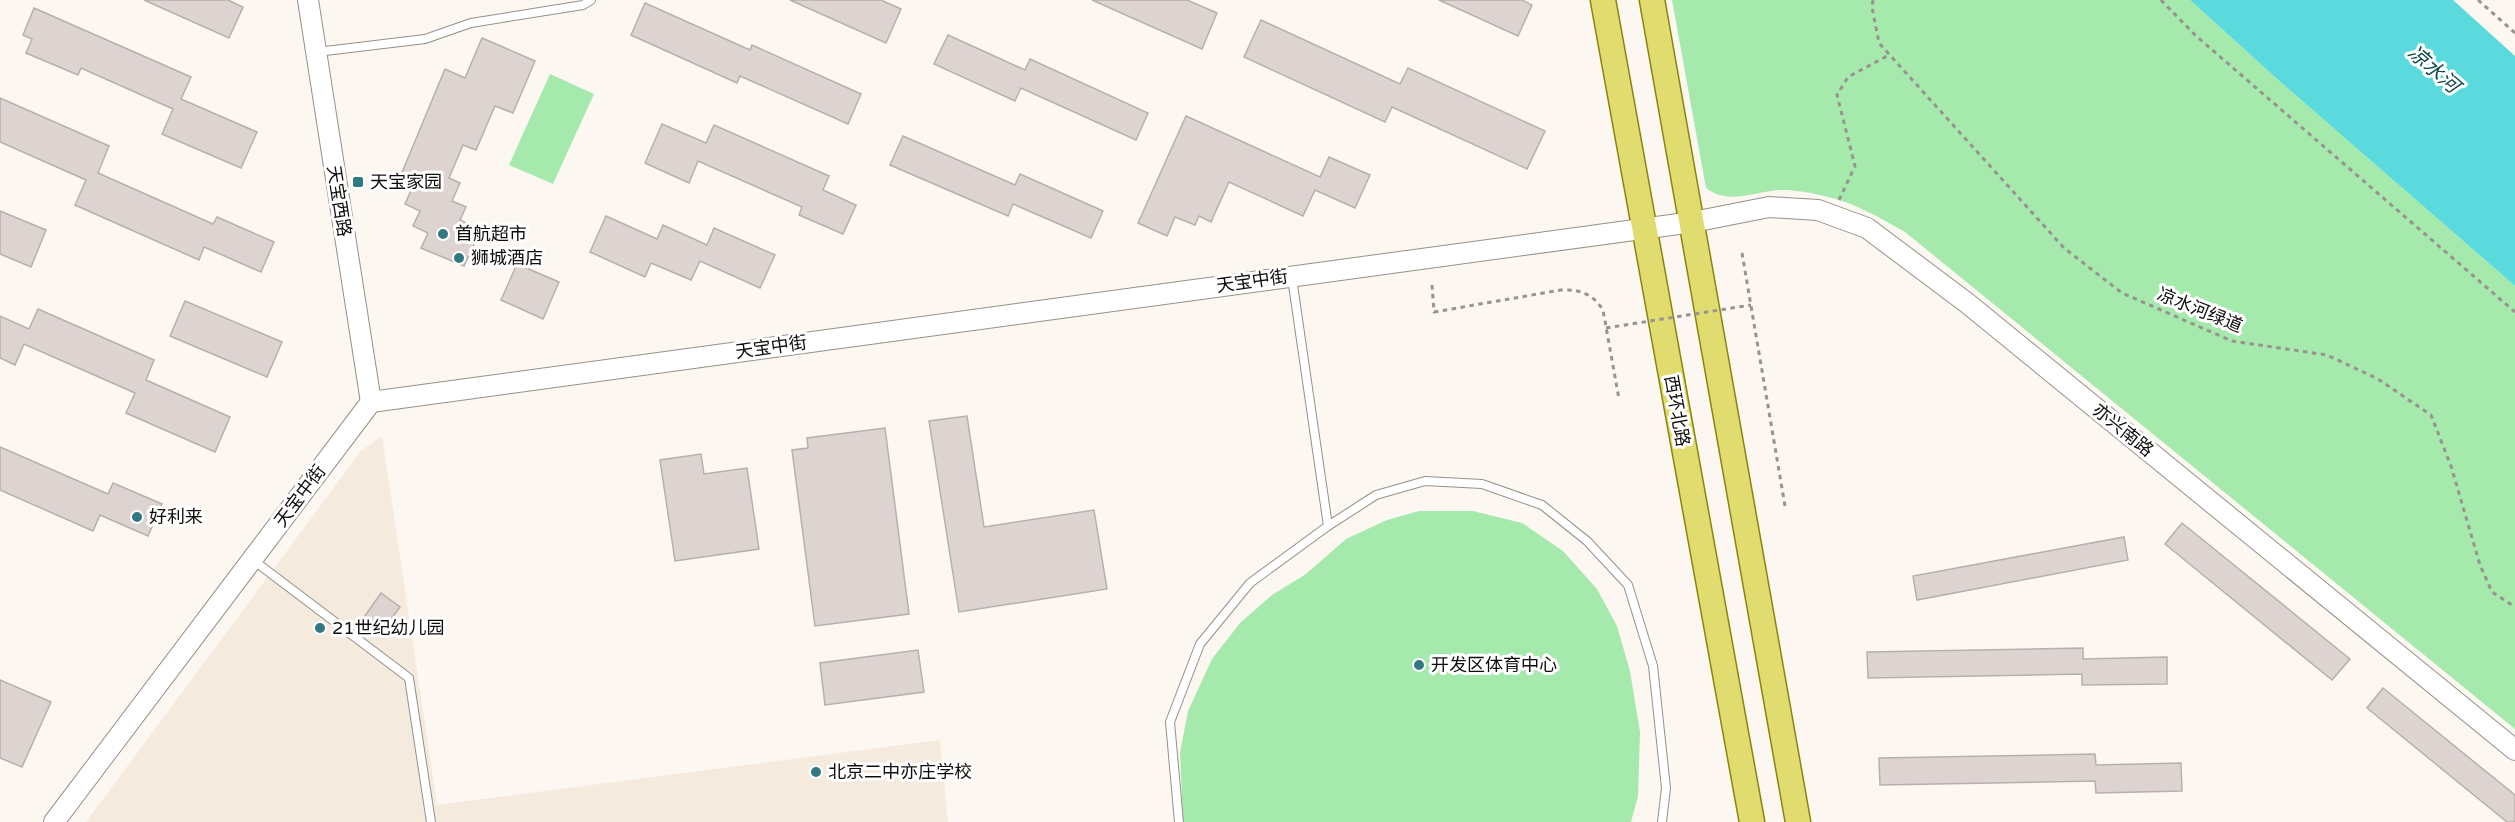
<svg xmlns="http://www.w3.org/2000/svg" width="2515" height="822" viewBox="0 0 2515 822" font-family="'Varela Round','Noto Sans SC',sans-serif">
  <style>
    .built { fill: #f5eade }
    .green { fill: #a6e9ac }
    .water { fill: #5adadc }
    .building { fill: #ddd4d2; stroke: #b8afad; stroke-width: 1.5 }
    .lines { fill: none; stroke-linecap: round; stroke-linejoin: round }
    .service-casing { stroke: #95908a; stroke-width: 10 }
    .tertiary-casing { stroke: #95908a; stroke-width: 22 }
    .primary-casing { stroke: #8a840e; stroke-width: 27 }
    .path { stroke: #98938f; stroke-width: 3; stroke-dasharray: 4.5 4.5; stroke-linecap: butt }
    .service { stroke: #fff; stroke-width: 8 }
    .tertiary { stroke: #fff; stroke-width: 20 }
    .primary { stroke: #e0dc6f; stroke-width: 24 }
    .path-bridge { stroke: #98938f; stroke-width: 3; stroke-dasharray: 4.5 4.5; stroke-linecap: butt }
    .poi-dot { fill: #307882; stroke: #fff; stroke-width: 2 }
    .labels { text-anchor: middle; stroke-width: 6; stroke-linejoin: round; paint-order: stroke }
    .poi-label { font-size: 18px; fill: #0f0d0b; stroke: #fff; text-anchor: start }
    .street-label { font-size: 18px; fill: #0f0d0b; stroke: #fff }
    .water-label { font-size: 20px; font-style: italic; fill: #0e4849; stroke: #fff }
  </style>
  <rect width="100%" height="100%" fill="#fdf7f1"/>
  <polygon class="built" points="382,436 437,805 940,740 948,822 86,822 361,451"/>
  <g class="green">
    <path d="M1672 0H2190L2276 78 2515 286V729L1905 232C1879 217 1853 202 1824 196 1813 193 1799 191 1787 190 1759 189 1731 207 1706 188Z"/>
    <polygon points="550,74 594,94 553,184 509,165"/>
    <polygon points="1419,511 1473,511 1522,523 1563,551 1597,589 1617,626 1630,671 1640,732 1638,796 1631,822 1183,822 1180,753 1188,711 1212,659 1240,623 1272,595 1306,574 1346,539 1387,520"/>
  </g>
  <polygon class="water" points="2190,0 2453,0 2515,56 2515,286 2276,78"/>
  <g class="building">
    <polygon points="144,0 228,0 243,7 229,38"/>
    <polygon points="790,0 881,0 901,9 886,43"/>
    <polygon points="1092,0 1187,0 1217,13 1202,49"/>
    <polygon points="1439,0 1522,0 1532,5 1518,36"/>
    <polygon points="645,3 750,50 752,45 861,94 848,124 740,76 737,83 631,35"/>
    <polygon points="34,8 191,77 181,99 257,132 241,168 162,134 173,109 81,68 78,75 26,53 32,39 23,35"/>
    <polygon points="1261,20 1400,84 1408,68 1545,131 1527,169 1392,107 1385,122 1244,57"/>
    <polygon points="948,35 1025,70 1030,59 1148,113 1136,140 1021,88 1015,101 934,64"/>
    <polygon points="482,38 535,61 513,113 495,106 476,150 463,145 449,178 460,183 452,201 466,207 460,220 481,230 464,266 421,248 428,233 413,226 420,211 405,204 412,188 398,182 445,69 465,78"/>
    <polygon points="0,98 109,146 98,173 213,224 217,217 274,242 261,272 204,247 199,260 75,205 86,180 0,142"/>
    <polygon points="1186,116 1320,177 1329,157 1370,175 1355,208 1315,190 1303,216 1229,182 1211,222 1199,216 1195,225 1175,217 1167,236 1138,223"/>
    <polygon points="662,124 706,143 714,125 829,176 823,190 856,205 843,234 799,215 802,207 698,161 689,183 645,163"/>
    <polygon points="903,136 1015,185 1020,174 1103,211 1091,238 1013,204 1008,216 890,165"/>
    <polygon points="0,211 46,230 31,267 0,254"/>
    <polygon points="606,216 657,239 663,225 707,245 714,228 775,255 760,288 700,261 691,280 651,263 645,277 590,252"/>
    <polygon points="517,264 559,282 543,319 501,300"/>
    <polygon points="185,301 282,342 267,377 170,336"/>
    <polygon points="38,309 154,360 146,380 230,417 215,452 126,413 135,393 24,344 15,365 0,358 0,316 29,329"/>
    <polygon points="967,416 984,527 1094,510 1107,589 959,612 929,421"/>
    <polygon points="885,428 909,614 815,626 792,450 808,448 807,438"/>
    <polygon points="0,447 108,494 113,483 162,504 148,536 100,515 93,531 0,490"/>
    <polygon points="701,454 704,474 747,468 759,549 675,561 660,460"/>
    <polygon points="2182,523 2350,659 2332,680 2165,544"/>
    <polygon points="2124,537 2128,560 1917,600 1913,576"/>
    <polygon points="381,593 400,607 381,633 362,620"/>
    <polygon points="2083,648 2083,659 2167,657 2167,684 2082,685 2082,674 1868,678 1867,652"/>
    <polygon points="918,650 924,692 825,705 820,663"/>
    <polygon points="0,680 51,702 22,767 0,758"/>
    <polygon points="2383,688 2515,795 2515,822 2507,822 2367,708"/>
    <polygon points="2095,754 2096,765 2181,763 2182,791 2096,793 2095,781 1880,785 1879,758"/>
  </g>
  <g class="lines">
    <g class="service-casing">
      <g id="service">
        <polyline points="317,52 425,39 471,23 583,5 591,0"/>
        <polyline points="1328,526 1376,495 1425,481 1482,484 1542,505 1587,541 1628,585 1653,666 1666,788 1662,822"/>
        <polyline points="253,560 409,678 431,822"/>
        <polyline points="1179,822 1170,722 1200,644 1250,583 1328,526 1292,278"/>
      </g>
    </g>
    <g class="tertiary-casing">
      <g id="tertiary">
        <polyline points="308,0 371,402"/>
        <polyline points="54,822 371,402 1693,222 1769,207 1818,210 1867,228 1967,303 2515,750"/>
      </g>
    </g>
    <g class="primary-casing">
      <g id="primary">
        <polyline points="1603,0 1752,822"/>
        <polyline points="1652,0 1798,822"/>
      </g>
    </g>
    <g class="path">
      <polyline points="1873,0 1872,7 1879,43 2064,248 2122,293 2232,341 2327,355 2378,379 2431,415 2451,466 2480,565 2492,592 2515,607"/>
      <polyline points="2161,0 2195,35 2515,312"/>
      <polyline points="2478,0 2515,33"/>
      <polyline points="1839,200 1855,166 1837,95 1848,77 1889,55"/>
      <polyline points="1742,253 1785,506"/>
      <path d="M1432 285 1434 312 1561 290C1580 289 1593 294 1603 310L1619 399"/>
    </g>
    <use href="#service" class="service"/>
    <use href="#tertiary" class="tertiary"/>
    <use href="#primary" class="primary"/>
    <polyline class="path-bridge" points="1606,328 1751,305"/>
  </g>
  <g class="poi-dot">
    <rect x="352" y="176" width="12" height="12" rx="3"/>
    <circle cx="443" cy="234" r="6"/>
    <circle cx="459" cy="258" r="6"/>
    <circle cx="137" cy="517" r="6"/>
    <circle cx="320" cy="628" r="6"/>
    <circle cx="1419" cy="665" r="6"/>
    <circle cx="816" cy="772" r="6"/>
  </g>
  <g class="labels">
    <g class="poi-label">
      <text x="370" y="188">天宝家园</text>
      <text x="455" y="240">首航超市</text>
      <text x="471" y="264">狮城酒店</text>
      <text x="149" y="523">好利来</text>
      <text x="332" y="634">21世纪幼儿园</text>
      <text x="1431" y="671">开发区体育中心</text>
      <text x="828" y="778">北京二中亦庄学校</text>
    </g>
    <g class="street-label">
      <text transform="translate(339 201) rotate(81)" y="6">天宝西路</text>
      <text transform="translate(1252 281) rotate(-8)" y="6">天宝中街</text>
      <text transform="translate(2200 310) rotate(22)" y="6">凉水河绿道</text>
      <text transform="translate(771 347) rotate(-8)" y="6">天宝中街</text>
      <text transform="translate(1677 411) rotate(80)" y="6">西环北路</text>
      <text transform="translate(2123 430) rotate(39)" y="6">亦兴南路</text>
      <text transform="translate(300 496) rotate(-53)" y="6">天宝中街</text>
    </g>
    <g class="water-label">
      <text transform="translate(2434 69) rotate(41)" y="7">凉水河</text>
    </g>
  </g>
</svg>
